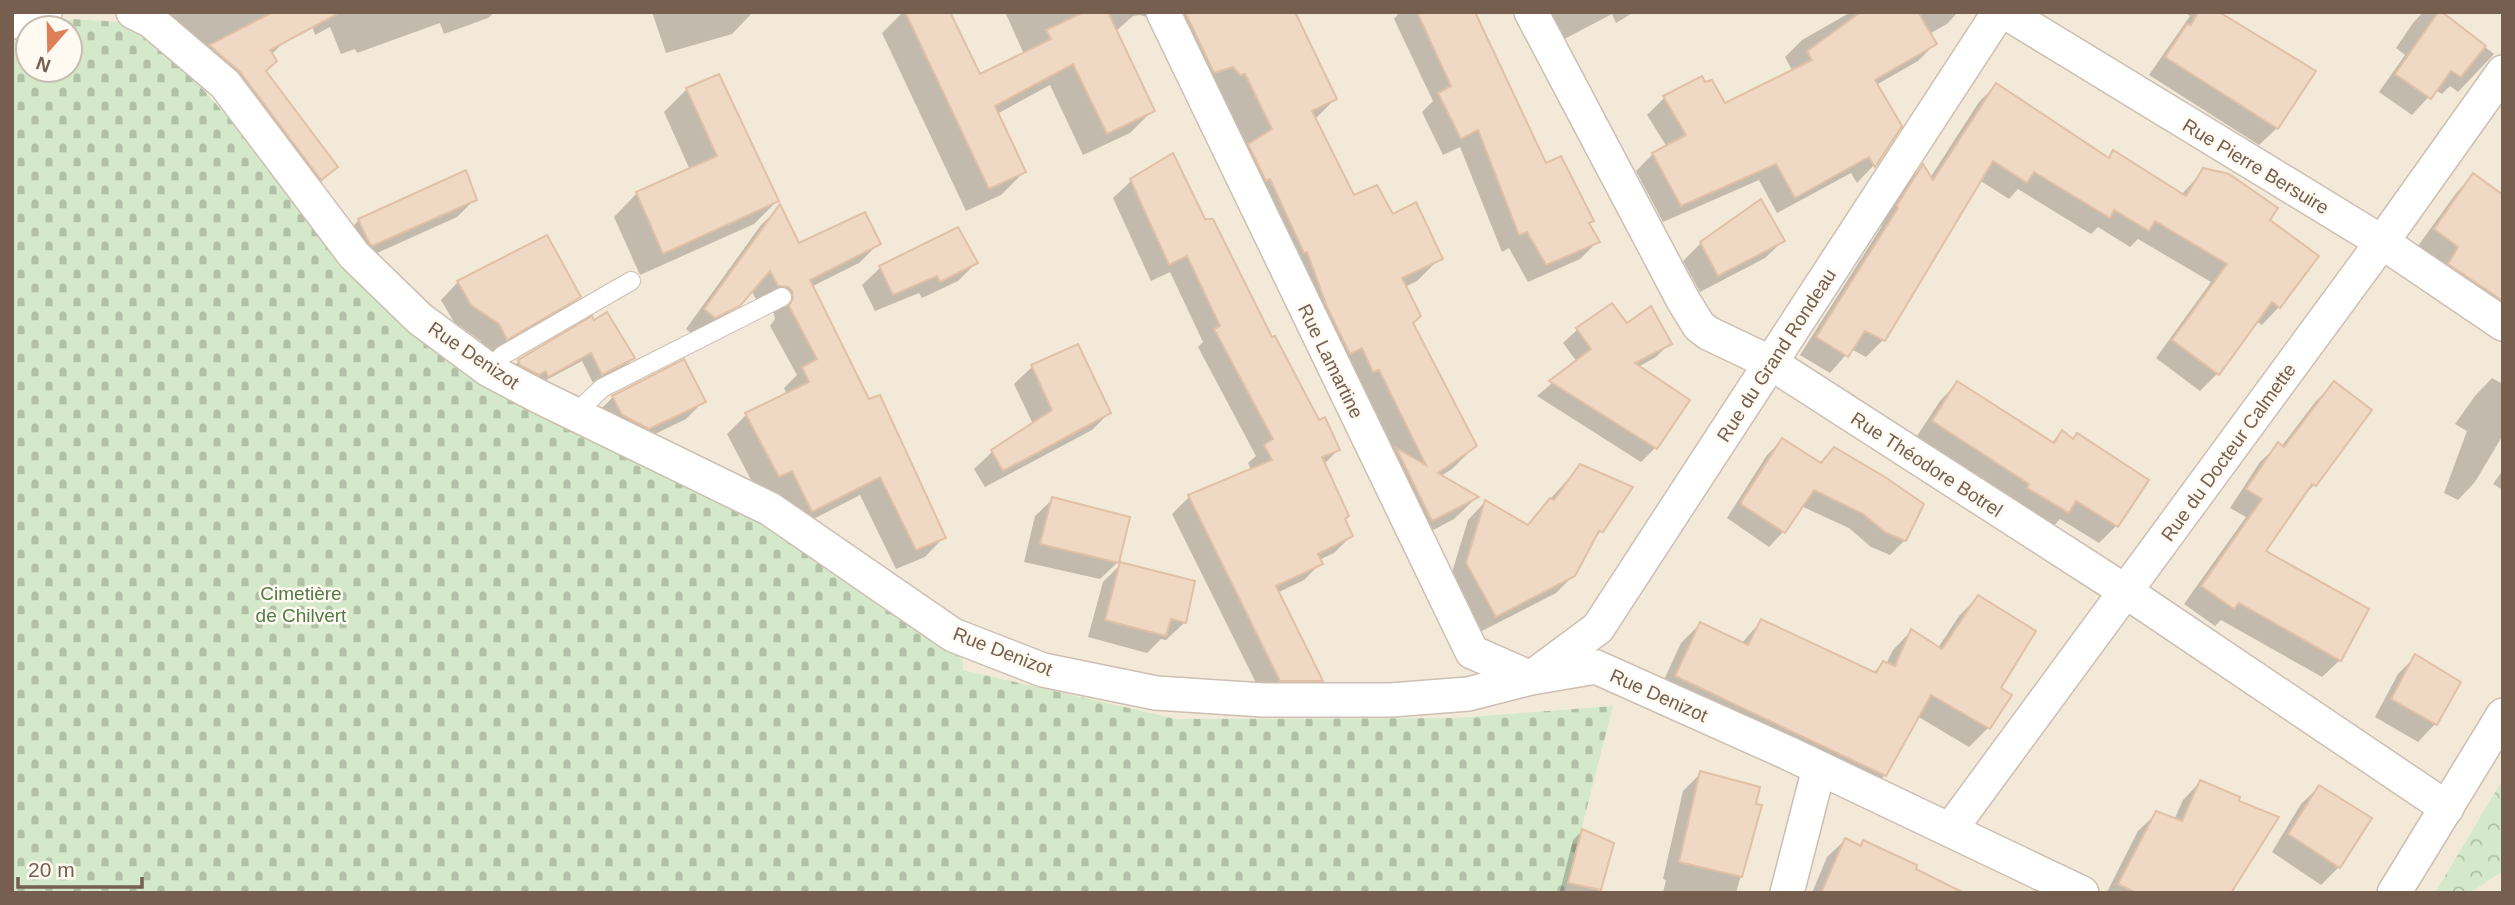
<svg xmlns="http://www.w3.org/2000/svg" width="2515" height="905" viewBox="0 0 2515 905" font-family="Arial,sans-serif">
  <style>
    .residential { fill: #f3e9d9 }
    .cemetery { fill: url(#cemetery-stones) }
    .park { fill: url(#park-crowns) }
    .shadow { fill: #0003 }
    .building { fill: #efd8c4; stroke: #e1c0a5; stroke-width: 2 }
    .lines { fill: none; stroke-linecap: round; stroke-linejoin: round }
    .service-casing { stroke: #cdbfb1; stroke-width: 20 }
    .minor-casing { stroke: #cdbfb1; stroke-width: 36 }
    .service { stroke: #fff; stroke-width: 18 }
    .minor { stroke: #fff; stroke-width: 33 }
    .labels { text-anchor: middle; stroke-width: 5; stroke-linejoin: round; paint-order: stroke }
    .street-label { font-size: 19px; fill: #765f4f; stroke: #fefaf1 }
    .park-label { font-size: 19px; fill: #537a47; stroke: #fefaf1 }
  </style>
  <defs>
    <pattern id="cemetery-stones" width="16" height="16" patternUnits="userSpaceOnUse" patternTransform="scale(1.75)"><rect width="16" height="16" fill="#d4e9c9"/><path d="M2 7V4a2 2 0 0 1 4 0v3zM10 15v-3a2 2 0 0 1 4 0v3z" fill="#b1c0a6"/></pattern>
    <pattern id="park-crowns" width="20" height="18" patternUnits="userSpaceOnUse" patternTransform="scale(1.75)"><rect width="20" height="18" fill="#d4e9c9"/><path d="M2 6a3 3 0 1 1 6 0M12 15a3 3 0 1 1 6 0" fill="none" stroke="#b1c0a6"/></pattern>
  </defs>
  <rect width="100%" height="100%" fill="#fcf6eb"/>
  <polygon class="residential" points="12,12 2503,12 2503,893 1565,893 1612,706 1453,718 1177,719 962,670 356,273 282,189 241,132 209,94 187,71 122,22 73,19 45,28"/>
  <polygon class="cemetery" points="73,19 122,22 187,71 241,132 282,189 356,273 742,509 962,653 963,670 1177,719 1453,718 1613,706 1565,893 12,893 12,38 28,33 28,70 70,70 70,28 45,28"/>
  <polygon class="park" points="2503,779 2503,871 2470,893 2435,893"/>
  <g class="shadow">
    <polygon points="128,12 277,12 288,38 271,55 264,71 335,167 319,184"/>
    <polygon points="308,12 495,12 488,18 444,34 440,23 357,53 355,49 341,54 330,27 315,35"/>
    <polygon points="652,12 753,12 732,34 666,53"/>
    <polygon points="903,12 948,12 979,77 1024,54 1005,12 1293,12 1335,99 1314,120 1354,197 1392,216 1440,258 1417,281 1405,287 1411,324 1475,446 1452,469 1441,476 1477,497 1454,519 1409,543 1226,169 1247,148 1222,96 1216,97 1150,18 1140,15 1133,16 1115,32 1153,110 1130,133 1083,155 1050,85 997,114 1024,172 1001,195 966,211 882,33"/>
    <polygon points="1400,12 1473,12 1545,165 1592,221 1588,225 1597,242 1580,259 1528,282 1509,248 1502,252 1460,147 1443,155 1422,112 1433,101 1394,19"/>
    <polygon points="1531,12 1634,12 1616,23 1612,14 1551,46"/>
    <polygon points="1851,12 1958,12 1947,24 1929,34 1935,44 1918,61 1876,85 1900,126 1873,166 1857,183 1851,173 1777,213 1759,180 1663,222 1636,171 1653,154 1667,147 1647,115 1664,98 1702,79 1724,106 1793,72 1785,57 1802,40"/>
    <polygon points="2184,12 2215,12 2277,128 2259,145 2149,75 2190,16"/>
    <polygon points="2423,12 2439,12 2494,54 2458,92 2450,86 2442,94 2435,90 2412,115 2379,92 2405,55 2396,48 2413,23"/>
    <polygon points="1996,85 2107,159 2113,153 2181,195 2204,170 2317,257 2279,307 2262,325 2256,321 2217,374 2200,391 2156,358 2211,282 2138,239 2130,247 2098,227 2091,234 2018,189 2009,199 1979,180 1883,340 1866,357 1851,349 1830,373 1800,355 1882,226 1880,223 1906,183 1923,166 1930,178 1979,102"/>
    <polygon points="687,89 777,201 754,224 640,275 614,217 637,193 690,170 664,112"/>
    <polygon points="1173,156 1204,221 1318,422 1338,450 1324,464 1351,536 1334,553 1319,560 1321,563 1304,580 1277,593 1321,680 1304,697 1263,697 1172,514 1189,497 1251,470 1248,463 1256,456 1198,347 1203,342 1170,272 1151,281 1113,198 1131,181"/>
    <polygon points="2473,175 2503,198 2503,327 2418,246 2457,192"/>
    <polygon points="475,199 457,217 355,263 342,238 359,220"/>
    <polygon points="780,207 798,246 879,243 859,263 811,287 868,401 944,537 925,557 896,569 860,495 792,530 772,490 759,495 727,434 746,415 787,395 784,388 797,375 770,326 775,319 773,311 759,305 751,290 718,325 695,336 686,329 761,225"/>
    <polygon points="957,230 976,263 958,281 922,298 919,293 875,311 862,285 880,268"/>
    <polygon points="1783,241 1765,258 1700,292 1683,261 1701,243"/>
    <polygon points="458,282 579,296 561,314 489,356 481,341 454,322 441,300"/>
    <polygon points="592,319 633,358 624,367 593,383 582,361 539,384 510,370 519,361"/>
    <polygon points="1626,325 1670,343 1656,357 1638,367 1687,401 1655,448 1641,462 1537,396 1577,362 1563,343 1578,329"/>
    <polygon points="1077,346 1109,413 1092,430 985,487 974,469 992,452 1033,424 1014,384 1032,367"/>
    <polygon points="2492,378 2503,384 2503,435 2475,482 2458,500 2444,493 2467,431 2455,424 2475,396"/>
    <polygon points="1957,383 2051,443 2062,432 2117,525 2099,543 2060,519 2050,530 1915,439 1940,401"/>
    <polygon points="2334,383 2314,485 2300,500 2263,552 2340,660 2322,677 2221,620 2215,626 2184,604 2246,517 2230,508 2260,462 2278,445 2281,447 2316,401"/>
    <polygon points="613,397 704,401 686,419 630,446 595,415"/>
    <polygon points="1782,440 1819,464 1834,449 1905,540 1890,555 1871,547 1849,528 1801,506 1783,532 1769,547 1727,518 1767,455"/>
    <polygon points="1580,466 1601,531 1592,540 1574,575 1556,593 1478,633 1449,582 1468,520 1485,502 1526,526"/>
    <polygon points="2503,470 2503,490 2493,484"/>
    <polygon points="1053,499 1118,562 1100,579 1024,562 1035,516"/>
    <polygon points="1121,564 1193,583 1184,623 1166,640 1161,639 1147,653 1088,637 1103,582"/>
    <polygon points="1978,597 1999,689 1988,728 1969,747 1917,716 1885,775 1866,794 1657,695 1681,643 1700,624 1741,644 1761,621 1873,673 1883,663 1886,664 1893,650 1911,631 1938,648 1959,616"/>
    <polygon points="2416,656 2458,683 2435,724 2418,742 2375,717 2398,674"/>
    <polygon points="1701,773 1760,807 1736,893 1663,893 1666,880 1663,879 1683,791"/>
    <polygon points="2200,782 2229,893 2107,892 2138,831 2156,814 2174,820 2183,800"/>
    <polygon points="2319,787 2339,867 2321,885 2272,852 2301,804"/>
    <polygon points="1582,831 1600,889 1596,893 1560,891 1573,840"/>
    <polygon points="1845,840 1858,846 1863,842 1960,893 1812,893 1827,857"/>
  </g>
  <g class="building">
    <polygon points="273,12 341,12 270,50 277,61 266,71 338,167 321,180 240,72 209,45"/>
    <polygon points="905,12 950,12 980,74 1051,39 1046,30 1084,12 1108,12 1155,111 1107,134 1073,64 995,106 1026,172 989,189"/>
    <polygon points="1185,12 1295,12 1337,99 1312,111 1354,195 1377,185 1393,214 1416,202 1443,259 1402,278 1421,316 1413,323 1477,446 1438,473 1479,497 1432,521 1396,448 1426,465 1379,370 1373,372 1362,348 1350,354 1327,307 1307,252 1304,253 1270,179 1266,181 1248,144 1272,129 1245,74 1240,75 1233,67 1214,73"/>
    <polygon points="1417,12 1475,12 1546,163 1561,156 1594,221 1589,223 1600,242 1546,265 1527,232 1519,235 1478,130 1461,139 1438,93 1451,86"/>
    <polygon points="1861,12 1918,12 1937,44 1875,80 1902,126 1875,167 1869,157 1795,198 1776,164 1681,206 1652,153 1686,135 1663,96 1702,76 1705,82 1712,80 1725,103 1812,60 1807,51"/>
    <polygon points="2198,12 2219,12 2316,71 2278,129 2165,57 2187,24 2191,25"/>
    <polygon points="2438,12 2442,12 2486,46 2461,77 2451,71 2431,99 2395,74"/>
    <polygon points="719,74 779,201 663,254 636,192 717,156 686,88"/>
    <polygon points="1996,83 2109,158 2113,150 2186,196 2203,168 2229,174 2278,208 2270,220 2319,256 2280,308 2272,302 2219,375 2172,340 2227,264 2155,221 2149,231 2114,210 2110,218 2034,172 2027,183 1993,161 1885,341 1865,331 1848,357 1816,337 1898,208 1897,205 1923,164 1933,180"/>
    <polygon points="1173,153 1205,219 1213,219 1272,337 1275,336 1319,420 1325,417 1340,450 1322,457 1349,516 1345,519 1353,536 1318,554 1323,564 1276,586 1323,681 1280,681 1188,495 1272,460 1264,445 1273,439 1214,329 1220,326 1187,256 1169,265 1130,179"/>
    <polygon points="466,170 477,200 372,246 369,243 358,219"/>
    <polygon points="2473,173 2503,195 2503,301 2448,264 2458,247 2434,229"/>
    <polygon points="1761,199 1785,241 1718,276 1700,242"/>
    <polygon points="780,204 799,243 865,212 881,244 810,280 869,399 880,395 946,538 916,550 880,477 812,512 792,471 779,477 745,413 809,382 802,367 817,359 789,306 793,298 792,291 788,287 778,286 770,271 740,306 715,318 704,309"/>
    <polygon points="958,227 978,263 940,282 937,276 893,295 879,266"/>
    <polygon points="547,235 581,297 507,340 499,324 471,305 457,281"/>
    <polygon points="1612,303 1627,323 1651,306 1672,344 1635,363 1690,400 1657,449 1549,381 1591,349 1576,328"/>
    <polygon points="607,312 635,358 602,375 591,353 548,377 546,371 539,375 520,365 518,360 592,316 594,320"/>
    <polygon points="1078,344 1111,413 1003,471 991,450 1052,410 1031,365"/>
    <polygon points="684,359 706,402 649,429 622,415 612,396"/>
    <polygon points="1957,381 2054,443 2062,430 2073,439 2077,433 2149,480 2118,527 2076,501 2069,513 2027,488 2029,484 1932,421"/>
    <polygon points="2334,381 2372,410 2316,486 2312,484 2266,551 2369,609 2341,661 2239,603 2234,609 2201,586 2262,499 2246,489 2278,442 2284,447"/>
    <polygon points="1782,438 1821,463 1834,447 1885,477 1924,504 1906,541 1886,533 1863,514 1814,490 1785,533 1742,505 1741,502"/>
    <polygon points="1580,464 1633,487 1603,532 1599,531 1575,576 1496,617 1466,563 1485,500 1528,525 1550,498 1554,500"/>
    <polygon points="1052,497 1130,517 1119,563 1040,544"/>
    <polygon points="1120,562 1195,581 1186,623 1171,619 1166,636 1105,620"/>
    <polygon points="1978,595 2036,631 2001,688 2012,695 1990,729 1931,695 1886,776 1675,676 1700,622 1748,645 1761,619 1876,673 1883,661 1895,666 1911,629 1942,649"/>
    <polygon points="2415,654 2461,682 2437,725 2391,699"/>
    <polygon points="1700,771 1760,787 1756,804 1762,805 1742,877 1679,862"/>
    <polygon points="2200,780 2240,797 2239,801 2279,817 2231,893 2137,893 2118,884 2156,811 2182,821"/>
    <polygon points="2319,785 2372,818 2340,868 2288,834"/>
    <polygon points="1582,829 1614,843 1601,890 1568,883"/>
    <polygon points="1845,838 1861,846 1863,840 1917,865 1916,869 1964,893 1821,893"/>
  </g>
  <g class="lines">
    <g class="service-casing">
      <g id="service">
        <polyline points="489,370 503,355 631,281"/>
        <polyline points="575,414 602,388 782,297"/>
      </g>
    </g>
    <g class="minor-casing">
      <g id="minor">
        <polyline points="133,12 151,21 225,84 354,255 420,319 489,370 540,397 770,509 953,635 1043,670 1156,693 1263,700 1391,700 1468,694 1531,678 1596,667 1788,753 2082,893"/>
        <polyline points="1163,12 1472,652 1531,678"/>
        <polyline points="1531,12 1683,300 1699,326 1708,333 1771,363 2125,591 2447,808"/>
        <polyline points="2005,12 2382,242 2503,324"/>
        <polyline points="12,22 45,12"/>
        <polyline points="1536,674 1598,628 1999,12"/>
        <polyline points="1950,830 2382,242 2503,72"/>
        <polyline points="1787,893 1819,768"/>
        <polyline points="2394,893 2503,715"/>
      </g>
    </g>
    <use href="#service" class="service"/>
    <use href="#minor" class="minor"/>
  </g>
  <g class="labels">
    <g class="street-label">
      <text transform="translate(2256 166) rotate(31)" y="7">Rue Pierre Bersuire</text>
      <text transform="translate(474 355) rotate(34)" y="7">Rue Denizot</text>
      <text transform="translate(1776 355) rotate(-57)" y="7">Rue du Grand Rondeau</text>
      <text transform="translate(1331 361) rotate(64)" y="7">Rue Lamartine</text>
      <text transform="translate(2228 452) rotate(-54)" y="7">Rue du Docteur Calmette</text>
      <text transform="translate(1927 464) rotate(33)" y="7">Rue Théodore Botrel</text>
      <text transform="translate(1003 651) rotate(21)" y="7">Rue Denizot</text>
      <text transform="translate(1659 695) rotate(24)" y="7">Rue Denizot</text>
    </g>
    <g class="park-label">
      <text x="301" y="600">Cimetière<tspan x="301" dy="22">de Chilvert</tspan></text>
    </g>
  </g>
  <rect width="2515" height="905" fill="none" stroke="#765f4f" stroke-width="28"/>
  <g transform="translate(49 49) rotate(200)"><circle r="33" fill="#fefaf1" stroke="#c8bcb0" stroke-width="2"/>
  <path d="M0-5L12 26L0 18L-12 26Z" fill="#dd7f58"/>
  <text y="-10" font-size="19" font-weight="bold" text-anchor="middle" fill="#765f4f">N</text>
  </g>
  <path d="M18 877v10h124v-10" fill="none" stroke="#765f4f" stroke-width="3.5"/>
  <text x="28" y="877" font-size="21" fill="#765f4f" stroke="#fefaf1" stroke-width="5" paint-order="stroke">20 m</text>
</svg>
